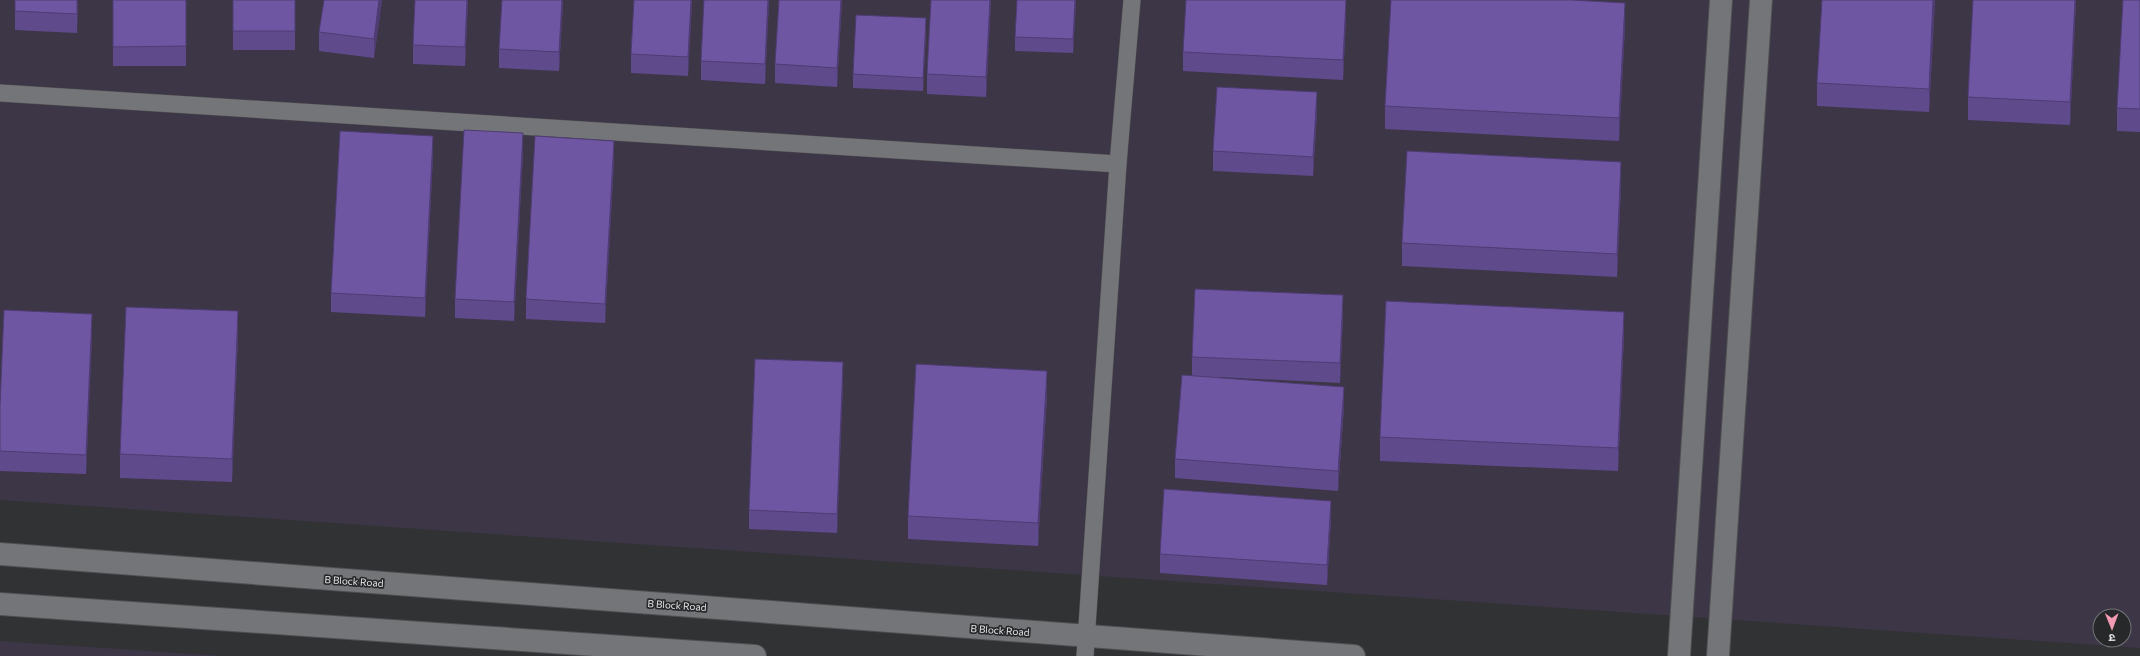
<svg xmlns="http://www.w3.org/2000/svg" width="2140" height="656" font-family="Commissioner,'Noto Sans Devanagari',sans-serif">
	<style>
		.industrial { fill: #3d3647; fill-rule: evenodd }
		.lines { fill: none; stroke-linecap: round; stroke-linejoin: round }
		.service-casing { stroke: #4e4f51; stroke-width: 18 }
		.tertiary-casing { stroke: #4e4f51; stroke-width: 24 }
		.service { stroke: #747578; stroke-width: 17 }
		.tertiary { stroke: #747578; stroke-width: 22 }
		.wall { fill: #5f4a8c }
		.shaded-wall { fill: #4e3c72 }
		.building { fill: #6f56a3; stroke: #4e3c72 }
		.labels { text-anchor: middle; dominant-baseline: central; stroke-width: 3.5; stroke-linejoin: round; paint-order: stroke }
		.street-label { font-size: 10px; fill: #e6e6e8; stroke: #27282a }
	</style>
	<rect width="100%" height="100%" fill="#313234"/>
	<g class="industrial">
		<path d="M0 0H2140V648L0 500ZM2100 616H2124V640H2100Z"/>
		<polygon points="0,641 224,656 0,656"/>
	</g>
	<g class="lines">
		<defs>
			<g id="service">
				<polyline points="0,93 1118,164"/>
				<polyline points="1085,656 1118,164 1132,0"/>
			</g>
			<g id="tertiary">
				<polyline points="0,554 1354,656"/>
				<polyline points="0,604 755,656"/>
				<polyline points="1679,656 1721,0"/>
				<polyline points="1718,656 1761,0"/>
			</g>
		</defs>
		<use href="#service" class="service-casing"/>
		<use href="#tertiary" class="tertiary-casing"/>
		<use href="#service" class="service"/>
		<use href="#tertiary" class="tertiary"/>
	</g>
	<g class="wall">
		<polygon points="78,0 77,33 15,30 15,11"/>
		<rect x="113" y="0" width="73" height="66"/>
		<rect x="233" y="0" width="62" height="50"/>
		<polygon points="382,0 374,58 319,51 319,32"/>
		<polygon points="415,0 468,0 465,66 413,64 413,45"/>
		<polygon points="563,0 559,71 499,68 499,49"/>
		<polygon points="634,0 692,0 688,76 631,73 631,54"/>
		<polygon points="704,0 769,0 765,84 701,80 701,61"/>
		<polygon points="779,0 842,0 837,87 775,83 775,64"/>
		<polygon points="991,0 986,97 927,94 927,74"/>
		<polygon points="1076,0 1073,53 1015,51 1015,37"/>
		<polygon points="1935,0 1929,112 1817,106 1817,83"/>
		<polygon points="1973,0 2076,0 2070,125 1968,120 1968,97"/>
		<polygon points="2140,0 2140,132 2117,131 2117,108"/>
		<polygon points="1346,16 1343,80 1183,71 1183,52"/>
		<polygon points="1625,26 1619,141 1385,129 1385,106"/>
		<polygon points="926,32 923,91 853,88 853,74"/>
		<polygon points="1317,112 1313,176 1213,171 1213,151"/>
		<polygon points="523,152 514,321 455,318 455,299"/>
		<polygon points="433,155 425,317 331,312 331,293"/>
		<polygon points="614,160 605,323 526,319 526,299"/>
		<polygon points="1621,185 1617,277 1402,266 1402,243"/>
		<polygon points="1343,315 1340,383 1218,377 1344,406 1338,491 1175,478 1175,459 1192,375 1192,357"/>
		<polygon points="92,334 86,474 0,471 0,405"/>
		<polygon points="238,334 232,482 120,478 120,454"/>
		<polygon points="1624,335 1618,471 1380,461 1380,437"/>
		<polygon points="843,382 837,533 749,529 749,510"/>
		<polygon points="1047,394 1038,546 908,539 908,516"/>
		<polygon points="1331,520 1327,585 1160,573 1160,554"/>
	</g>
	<g class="shaded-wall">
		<polygon points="77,0 78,0 77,33"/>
		<polygon points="379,0 382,0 374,58 374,39"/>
		<polygon points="467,0 468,0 465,66 465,47"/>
		<polygon points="562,0 563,0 559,71 559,52"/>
		<polygon points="691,0 692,0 688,76 688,57"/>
		<polygon points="768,0 769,0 765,84 765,64"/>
		<polygon points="841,0 842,0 837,87 837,68"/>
		<polygon points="990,0 991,0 986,97 986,77"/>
		<polygon points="1075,0 1076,1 1073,53 1073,39"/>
		<polygon points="1346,0 1346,16 1343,80 1343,60"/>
		<polygon points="1933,0 1935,0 1929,112 1929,89"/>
		<polygon points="2075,0 2076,0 2070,125 2070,102"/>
		<polygon points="1625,3 1625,26 1619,141 1619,118"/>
		<polygon points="926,18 926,32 923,91 923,78"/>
		<polygon points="1317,92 1317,112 1313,176 1313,157"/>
		<polygon points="523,133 523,152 514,321 514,302"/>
		<polygon points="433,136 433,155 425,317 425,298"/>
		<polygon points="614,141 614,160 605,323 605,304"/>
		<polygon points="1621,162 1621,185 1617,277 1617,254"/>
		<polygon points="1343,295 1343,315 1340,383 1340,363"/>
		<polygon points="238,311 238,334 232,482 232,459"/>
		<polygon points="1624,312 1624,335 1618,471 1618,448"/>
		<polygon points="92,314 92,334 86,474 86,455"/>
		<polygon points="843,362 843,382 837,533 837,514"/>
		<polygon points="1047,371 1047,394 1038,546 1038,523"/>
		<polygon points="1344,387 1344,406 1338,491 1338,471"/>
		<polygon points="1331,501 1331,520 1327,585 1327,565"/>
	</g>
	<g class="building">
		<polygon points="15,0 77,0 77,14 15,11"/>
		<polygon points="113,0 186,0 186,46 113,47"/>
		<rect x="233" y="0" width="62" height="31"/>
		<polygon points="324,0 379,0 374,39 319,32"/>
		<polygon points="415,0 467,0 465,47 413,45"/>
		<polygon points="502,0 562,0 559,52 499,49"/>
		<polygon points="634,0 691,0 688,57 631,54"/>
		<polygon points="704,0 768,0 765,64 701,61"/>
		<polygon points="779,0 841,0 837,68 775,64"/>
		<polygon points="931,0 990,0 986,77 927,74"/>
		<polygon points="1017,0 1075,0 1073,39 1015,37"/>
		<polygon points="1186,0 1346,0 1343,60 1183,52"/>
		<polygon points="1391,0 1572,0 1625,3 1619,118 1385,106"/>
		<polygon points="1822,0 1933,0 1929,89 1817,83"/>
		<polygon points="1973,0 2075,0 2070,102 1968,97"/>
		<polygon points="2123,0 2140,0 2140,109 2117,108"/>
		<polygon points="856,15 926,18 923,78 853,74"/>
		<polygon points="1217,87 1317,92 1313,157 1213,151"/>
		<polygon points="464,130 523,133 514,302 455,299"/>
		<polygon points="340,131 433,136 425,298 331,293"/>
		<polygon points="535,136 614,141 605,304 526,299"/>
		<polygon points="1407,151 1621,162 1617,254 1402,243"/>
		<polygon points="1195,289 1343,295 1340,363 1192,357"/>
		<polygon points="1386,301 1624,312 1618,448 1380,437"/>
		<polygon points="126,307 238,311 232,459 120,454"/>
		<polygon points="4,310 92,314 86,455 0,451 0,405"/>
		<polygon points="755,359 843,362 837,514 749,510"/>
		<polygon points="916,364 1047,371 1038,523 908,516"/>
		<polygon points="1182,375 1344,387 1338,471 1175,459"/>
		<polygon points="1164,489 1331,501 1327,565 1160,554"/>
	</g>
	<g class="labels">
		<g class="street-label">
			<text transform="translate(354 581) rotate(4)">B Block Road</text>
			<text transform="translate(677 605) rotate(4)">B Block Road</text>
			<text transform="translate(1000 630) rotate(4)">B Block Road</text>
		</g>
	</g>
	<g transform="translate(2112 628) rotate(179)"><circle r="19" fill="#27282a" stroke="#737476"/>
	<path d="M0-3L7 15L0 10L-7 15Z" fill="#f19ab2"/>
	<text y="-6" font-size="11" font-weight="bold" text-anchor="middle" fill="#e6e6e8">उ</text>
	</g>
</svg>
